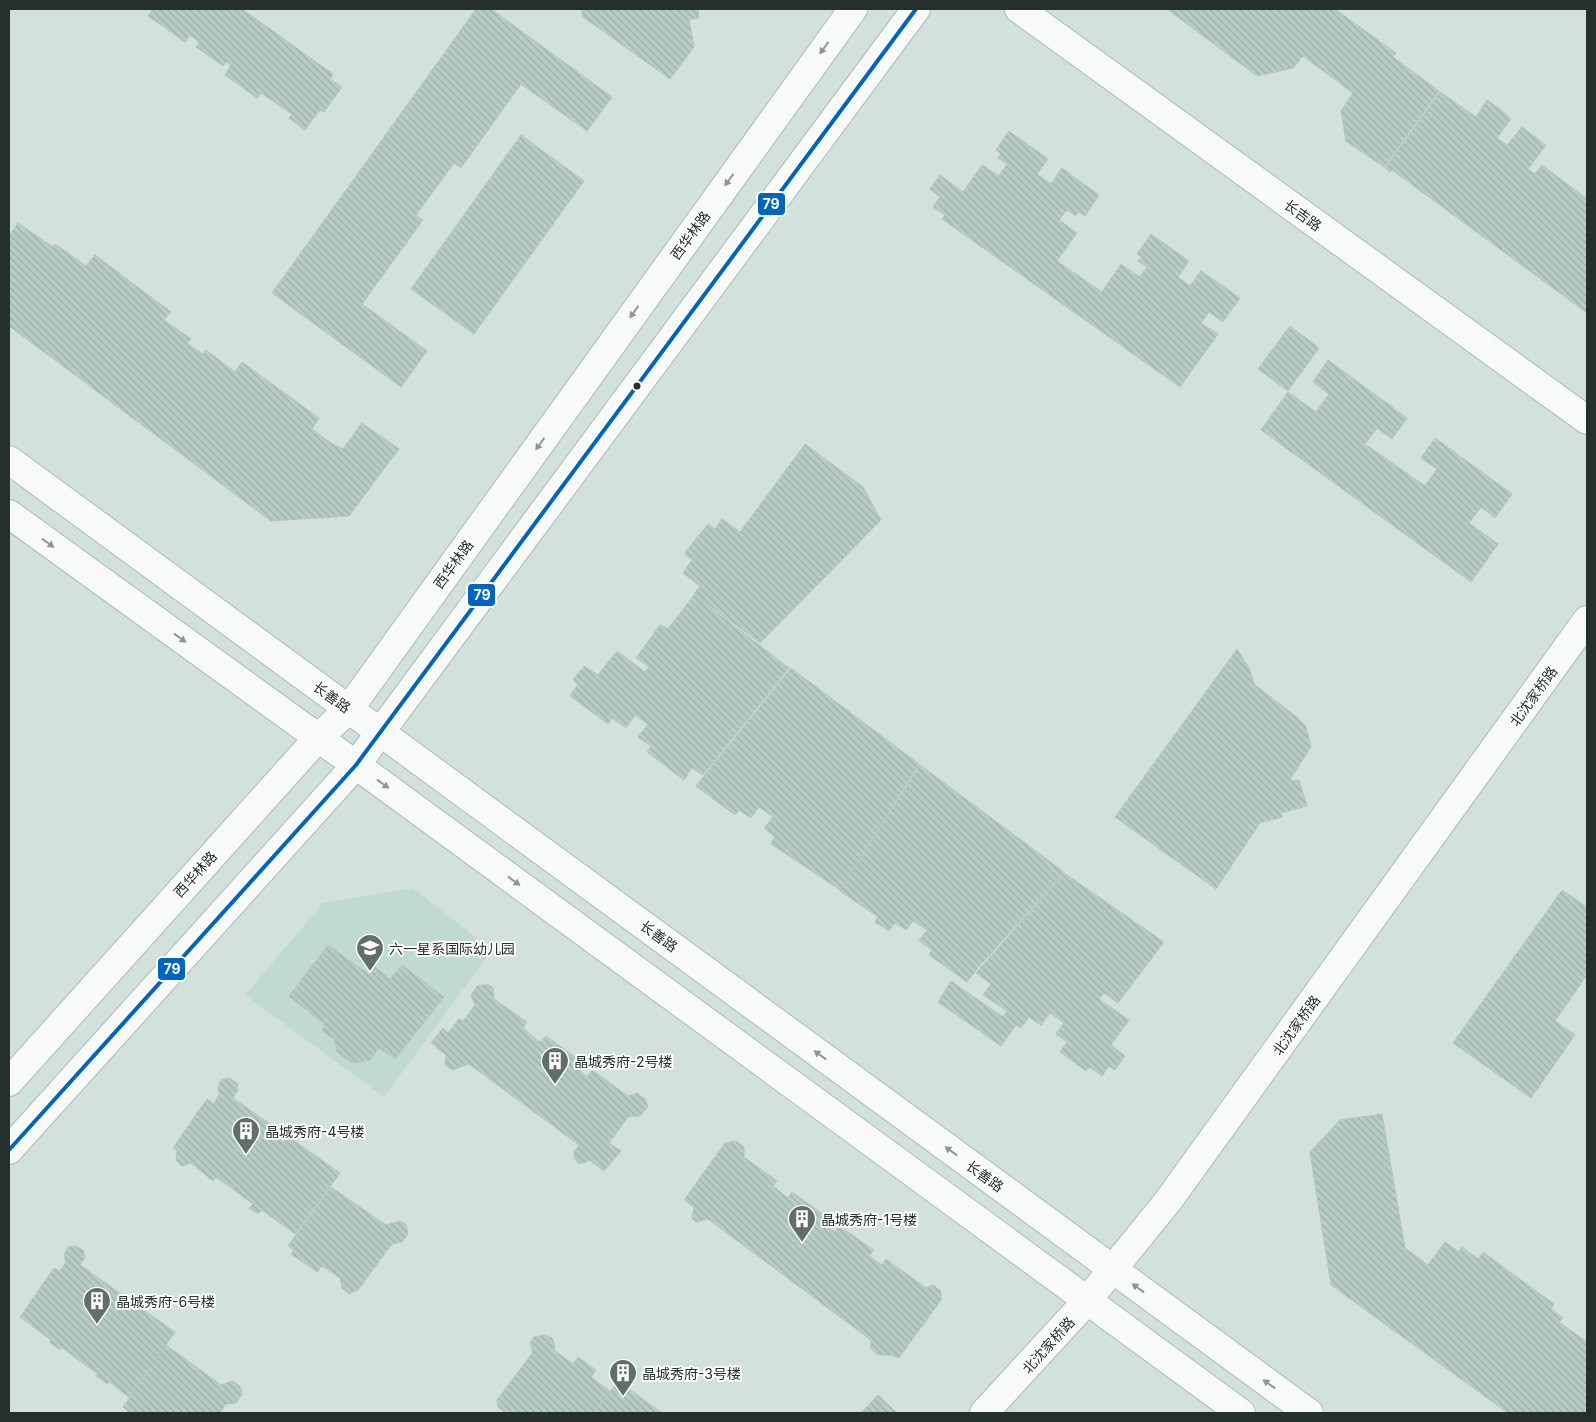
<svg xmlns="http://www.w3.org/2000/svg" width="1596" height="1422" font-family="Inter,'Noto Sans SC',sans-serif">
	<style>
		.built { fill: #c0dad1 }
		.building { fill: url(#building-back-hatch); stroke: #b8c4c0 }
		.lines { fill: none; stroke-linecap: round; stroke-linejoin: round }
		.minor-casing { stroke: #aebab7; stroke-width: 30 }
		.minor { stroke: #f8fafa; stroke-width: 28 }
		.bus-1-casing { stroke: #fff; stroke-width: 8 }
		.bus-1 { stroke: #0065bd; stroke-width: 4 }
		.oneway { fill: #8e9593 }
		.bus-dot { fill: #25302c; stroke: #fff; stroke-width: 2 }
		.labels { text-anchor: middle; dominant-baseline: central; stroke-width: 4; stroke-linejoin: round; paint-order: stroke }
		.street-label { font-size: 14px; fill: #25302c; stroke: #fff }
		.poi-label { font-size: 14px; fill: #25302c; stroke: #fff; text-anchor: start }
		.line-badge { stroke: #fff; stroke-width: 2 }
		.badge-label { font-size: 14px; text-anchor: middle; font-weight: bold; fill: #fff }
	</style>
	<defs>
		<pattern id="building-back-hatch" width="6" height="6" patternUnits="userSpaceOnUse" patternTransform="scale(1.25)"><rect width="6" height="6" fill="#b6ccc5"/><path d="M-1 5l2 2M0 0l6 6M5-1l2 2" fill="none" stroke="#9cb0a9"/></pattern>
	</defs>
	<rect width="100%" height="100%" fill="#d2e1dc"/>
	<polygon class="built" points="413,888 492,950 384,1097 245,995 323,903"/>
	<g class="building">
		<polygon points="153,9 242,9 333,74 330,79 342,87 324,112 320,110 305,130 289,118 292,114 261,93 257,98 225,75 231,65 226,62 223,66 196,47 199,42 190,35 185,42 148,16"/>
		<polygon points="476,9 491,9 612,97 587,131 521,84 461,168 454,163 416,215 423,220 362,304 427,351 401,387 272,293"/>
		<polygon points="581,9 698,9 699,18 689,20 694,47 670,79 583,17"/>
		<polygon points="1167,9 1335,9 1396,53 1393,57 1439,91 1384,167 1346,141 1341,111 1353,93 1303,56 1293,68 1257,76"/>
		<polygon points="1440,92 1476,117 1487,100 1500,109 1511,119 1497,138 1507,145 1522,127 1546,145 1528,169 1535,174 1542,165 1587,199 1587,313 1392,170 1390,172 1385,168"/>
		<polygon points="1009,131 1048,159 1037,174 1051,184 1062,168 1099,195 1085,216 1079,212 1075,216 1067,210 1059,220 1077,233 1057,261 1102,292 1121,264 1140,277 1147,267 1138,261 1142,257 1137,254 1151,234 1189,261 1178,277 1190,286 1201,271 1240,298 1223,322 1209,312 1201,323 1218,334 1180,387 942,219 945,215 933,207 940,197 930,189 940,175 963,192 982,165 999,176 1007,164 998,158 1001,154 996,150"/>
		<polygon points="521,135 584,181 474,334 411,289"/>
		<polygon points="18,223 53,247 55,244 86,266 95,255 171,312 164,320 191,339 187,343 203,354 206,350 235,372 242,362 319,418 312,429 331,443 343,449 362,423 399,449 349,516 271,521 9,326 9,236"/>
		<polygon points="1290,326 1319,348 1288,391 1258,369"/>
		<polygon points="1328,360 1407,418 1392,439 1377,428 1365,444 1425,486 1437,469 1421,458 1435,438 1512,494 1495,518 1481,507 1469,523 1498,544 1471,582 1261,430 1288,392 1316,412 1329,394 1313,382"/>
		<polygon points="805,444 863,487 881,520 760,643 694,594 700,586 683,573 692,560 684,554 708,524 715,529 722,519 740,532"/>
		<polygon points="694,595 789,668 703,775 692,768 684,780 647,752 651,746 638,737 648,724 635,715 626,728 612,718 608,724 570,696 578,684 573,680 584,666 598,675 617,651 645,672 649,667 636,658 660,625 668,629"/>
		<polygon points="1237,649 1249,668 1255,685 1298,718 1306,727 1311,747 1291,778 1291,781 1299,780 1307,806 1281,813 1282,817 1260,823 1216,889 1115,817"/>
		<polygon points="791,668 919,764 840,890 771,844 775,837 764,828 773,817 759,807 751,818 739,810 735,815 696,786"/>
		<polygon points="920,765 1064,872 976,970 967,982 929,955 932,950 919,941 927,930 913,921 906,930 895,923 889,931 875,922 878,917 840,891"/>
		<polygon points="1064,873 1164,942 1118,1003 1104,993 1099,999 1129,1020 1111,1045 1125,1056 1115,1070 1109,1066 1102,1076 1091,1068 1088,1068 1086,1071 1060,1052 1067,1042 1056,1034 1064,1023 1050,1013 1041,1025 1029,1017 1021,1028 1016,1025 1001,1046 938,1002 951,981 1003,1017 1007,1011 983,995 991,984 976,973"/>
		<polygon points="1562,890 1587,907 1587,975 1555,1021 1575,1035 1531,1098 1453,1043"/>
		<polygon points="328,945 370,975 375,967 390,979 402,965 444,997 395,1059 379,1048 370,1060 352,1063 337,1052 335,1040 322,1030 325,1025 289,996"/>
		<polygon points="488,984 493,988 494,999 527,1022 523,1028 538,1041 541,1042 546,1036 578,1059 574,1065 587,1077 592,1070 628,1096 637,1093 645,1099 648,1106 640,1116 628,1117 609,1143 621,1151 604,1171 589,1160 587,1162 579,1164 574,1158 574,1152 579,1145 469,1064 452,1070 445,1065 446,1055 431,1043 443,1028 448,1033 459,1019 463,1021 475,1005 471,995 477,986"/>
		<polygon points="229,1078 237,1083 238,1090 233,1098 340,1173 295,1234 262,1210 258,1214 249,1208 253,1204 216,1177 213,1181 191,1163 182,1166 176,1160 177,1151 173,1148 207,1099 214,1104 219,1094 218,1087 221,1080"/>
		<polygon points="1382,1114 1405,1248 1428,1265 1445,1242 1459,1252 1462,1247 1478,1259 1483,1252 1554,1304 1551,1309 1563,1318 1559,1322 1587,1342 1587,1413 1508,1413 1331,1285 1310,1152 1340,1120"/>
		<polygon points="736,1141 744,1147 744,1157 777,1181 773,1186 788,1198 792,1192 828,1218 824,1224 835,1232 839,1226 874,1250 869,1256 882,1265 886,1259 926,1288 933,1285 941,1291 941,1300 899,1358 891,1355 878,1355 871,1349 871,1340 708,1219 696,1222 692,1218 694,1207 684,1200 725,1143"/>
		<polygon points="331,1187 386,1225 400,1221 406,1224 408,1234 402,1242 392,1244 358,1290 349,1294 342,1288 340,1278 322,1266 317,1272 291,1254 294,1250 288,1246"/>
		<polygon points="75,1246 83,1250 85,1257 80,1265 175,1332 129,1397 109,1382 107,1384 96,1376 98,1374 62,1348 60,1350 49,1342 51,1340 20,1317 54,1268 60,1271 66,1262 64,1254 68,1247"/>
		<polygon points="544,1335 552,1338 555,1345 554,1350 573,1364 578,1357 596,1370 591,1377 610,1391 593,1413 517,1413 514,1411 506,1413 498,1407 497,1400 533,1352 530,1343 534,1337"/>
		<polygon points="166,1345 221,1385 233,1381 240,1386 242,1394 236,1403 226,1404 220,1413 126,1413 128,1411 123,1407"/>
		<polygon points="618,1381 662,1413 594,1413"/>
		<polygon points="878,1395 897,1413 861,1413"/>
	</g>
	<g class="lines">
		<defs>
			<g id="minor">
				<polyline points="1019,9 1587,420"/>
				<polyline points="9,460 1309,1413"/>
				<polyline points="9,514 356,765 1241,1413"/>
				<polyline points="9,1082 318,738 349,709 853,9"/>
				<polyline points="9,1150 356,765 916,9"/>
				<polyline points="984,1413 1086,1302 1168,1201 1587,620"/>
			</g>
		</defs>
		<use href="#minor" class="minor-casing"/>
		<use href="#minor" class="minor"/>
		<defs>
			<polyline id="bus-1" points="9,1150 356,765 916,9"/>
		</defs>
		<use href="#bus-1" class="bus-1-casing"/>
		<use href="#bus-1" class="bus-1"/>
	</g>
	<defs><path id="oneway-solid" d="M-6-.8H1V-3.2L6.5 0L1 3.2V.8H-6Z" transform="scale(1.25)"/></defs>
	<g class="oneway">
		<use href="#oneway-solid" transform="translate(824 48) rotate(126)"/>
		<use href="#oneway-solid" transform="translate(729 180) rotate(126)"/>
		<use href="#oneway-solid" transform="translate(634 312) rotate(126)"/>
		<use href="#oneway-solid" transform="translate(540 444) rotate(126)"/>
		<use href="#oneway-solid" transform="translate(48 543) rotate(36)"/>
		<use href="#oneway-solid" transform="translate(180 638) rotate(36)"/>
		<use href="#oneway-solid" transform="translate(383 784) rotate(36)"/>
		<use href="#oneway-solid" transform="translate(514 881) rotate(36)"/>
		<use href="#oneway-solid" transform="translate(820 1055) rotate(-144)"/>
		<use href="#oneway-solid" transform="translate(951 1151) rotate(-144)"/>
		<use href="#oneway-solid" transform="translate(1138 1288) rotate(-144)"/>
		<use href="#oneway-solid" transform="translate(1269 1384) rotate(-144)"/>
	</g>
	<defs>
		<symbol id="school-pin" viewBox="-11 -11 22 30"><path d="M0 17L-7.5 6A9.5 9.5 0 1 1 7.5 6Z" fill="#626e6a" stroke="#fff"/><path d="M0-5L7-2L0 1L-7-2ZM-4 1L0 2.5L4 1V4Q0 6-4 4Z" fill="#fff"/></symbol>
		<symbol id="building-pin" viewBox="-11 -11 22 30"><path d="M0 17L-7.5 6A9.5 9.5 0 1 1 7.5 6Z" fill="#626e6a" stroke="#fff"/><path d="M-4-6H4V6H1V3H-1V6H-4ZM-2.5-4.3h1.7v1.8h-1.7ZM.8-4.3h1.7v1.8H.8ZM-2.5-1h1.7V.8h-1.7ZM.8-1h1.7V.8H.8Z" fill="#fff"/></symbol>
	</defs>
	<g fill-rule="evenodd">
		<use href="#school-pin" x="354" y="932" width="32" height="43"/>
		<use href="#building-pin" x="539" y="1045" width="32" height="43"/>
		<use href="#building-pin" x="230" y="1115" width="32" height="43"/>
		<use href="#building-pin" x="786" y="1203" width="32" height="43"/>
		<use href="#building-pin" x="81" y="1285" width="32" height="43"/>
		<use href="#building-pin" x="607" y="1357" width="32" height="43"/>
	</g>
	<circle class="bus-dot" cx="637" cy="386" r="4.5"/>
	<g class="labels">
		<g class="street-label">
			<text transform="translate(1303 215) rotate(36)">长吉路</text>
			<text transform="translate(690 235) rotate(-54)">西华林路</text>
			<text transform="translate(453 564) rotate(-54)">西华林路</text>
			<text transform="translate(1533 696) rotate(-54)">北沈家桥路</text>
			<text transform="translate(332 697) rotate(36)">长善路</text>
			<text transform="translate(195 874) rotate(-48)">西华林路</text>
			<text transform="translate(659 936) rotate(36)">长善路</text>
			<text transform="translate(1296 1025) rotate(-54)">北沈家桥路</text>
			<text transform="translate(985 1176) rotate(36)">长善路</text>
			<text transform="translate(1048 1345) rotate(-48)">北沈家桥路</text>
		</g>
		<g class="poi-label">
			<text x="389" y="948">六一星系国际幼儿园</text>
			<text x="574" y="1061">晶城秀府-2号楼</text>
			<text x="265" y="1131">晶城秀府-4号楼</text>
			<text x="821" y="1219">晶城秀府-1号楼</text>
			<text x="116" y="1301">晶城秀府-6号楼</text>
			<text x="642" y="1373">晶城秀府-3号楼</text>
		</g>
	</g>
	<g class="line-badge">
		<rect x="757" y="192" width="29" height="24" rx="5" fill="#0065bd"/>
		<rect x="467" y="583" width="29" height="24" rx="5" fill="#0065bd"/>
		<rect x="157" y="957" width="29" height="24" rx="5" fill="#0065bd"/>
	</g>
	<g class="badge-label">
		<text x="771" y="209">79</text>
		<text x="482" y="600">79</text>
		<text x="172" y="974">79</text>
	</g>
	<rect width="1596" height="1422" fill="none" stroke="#25302c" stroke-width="20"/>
</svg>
